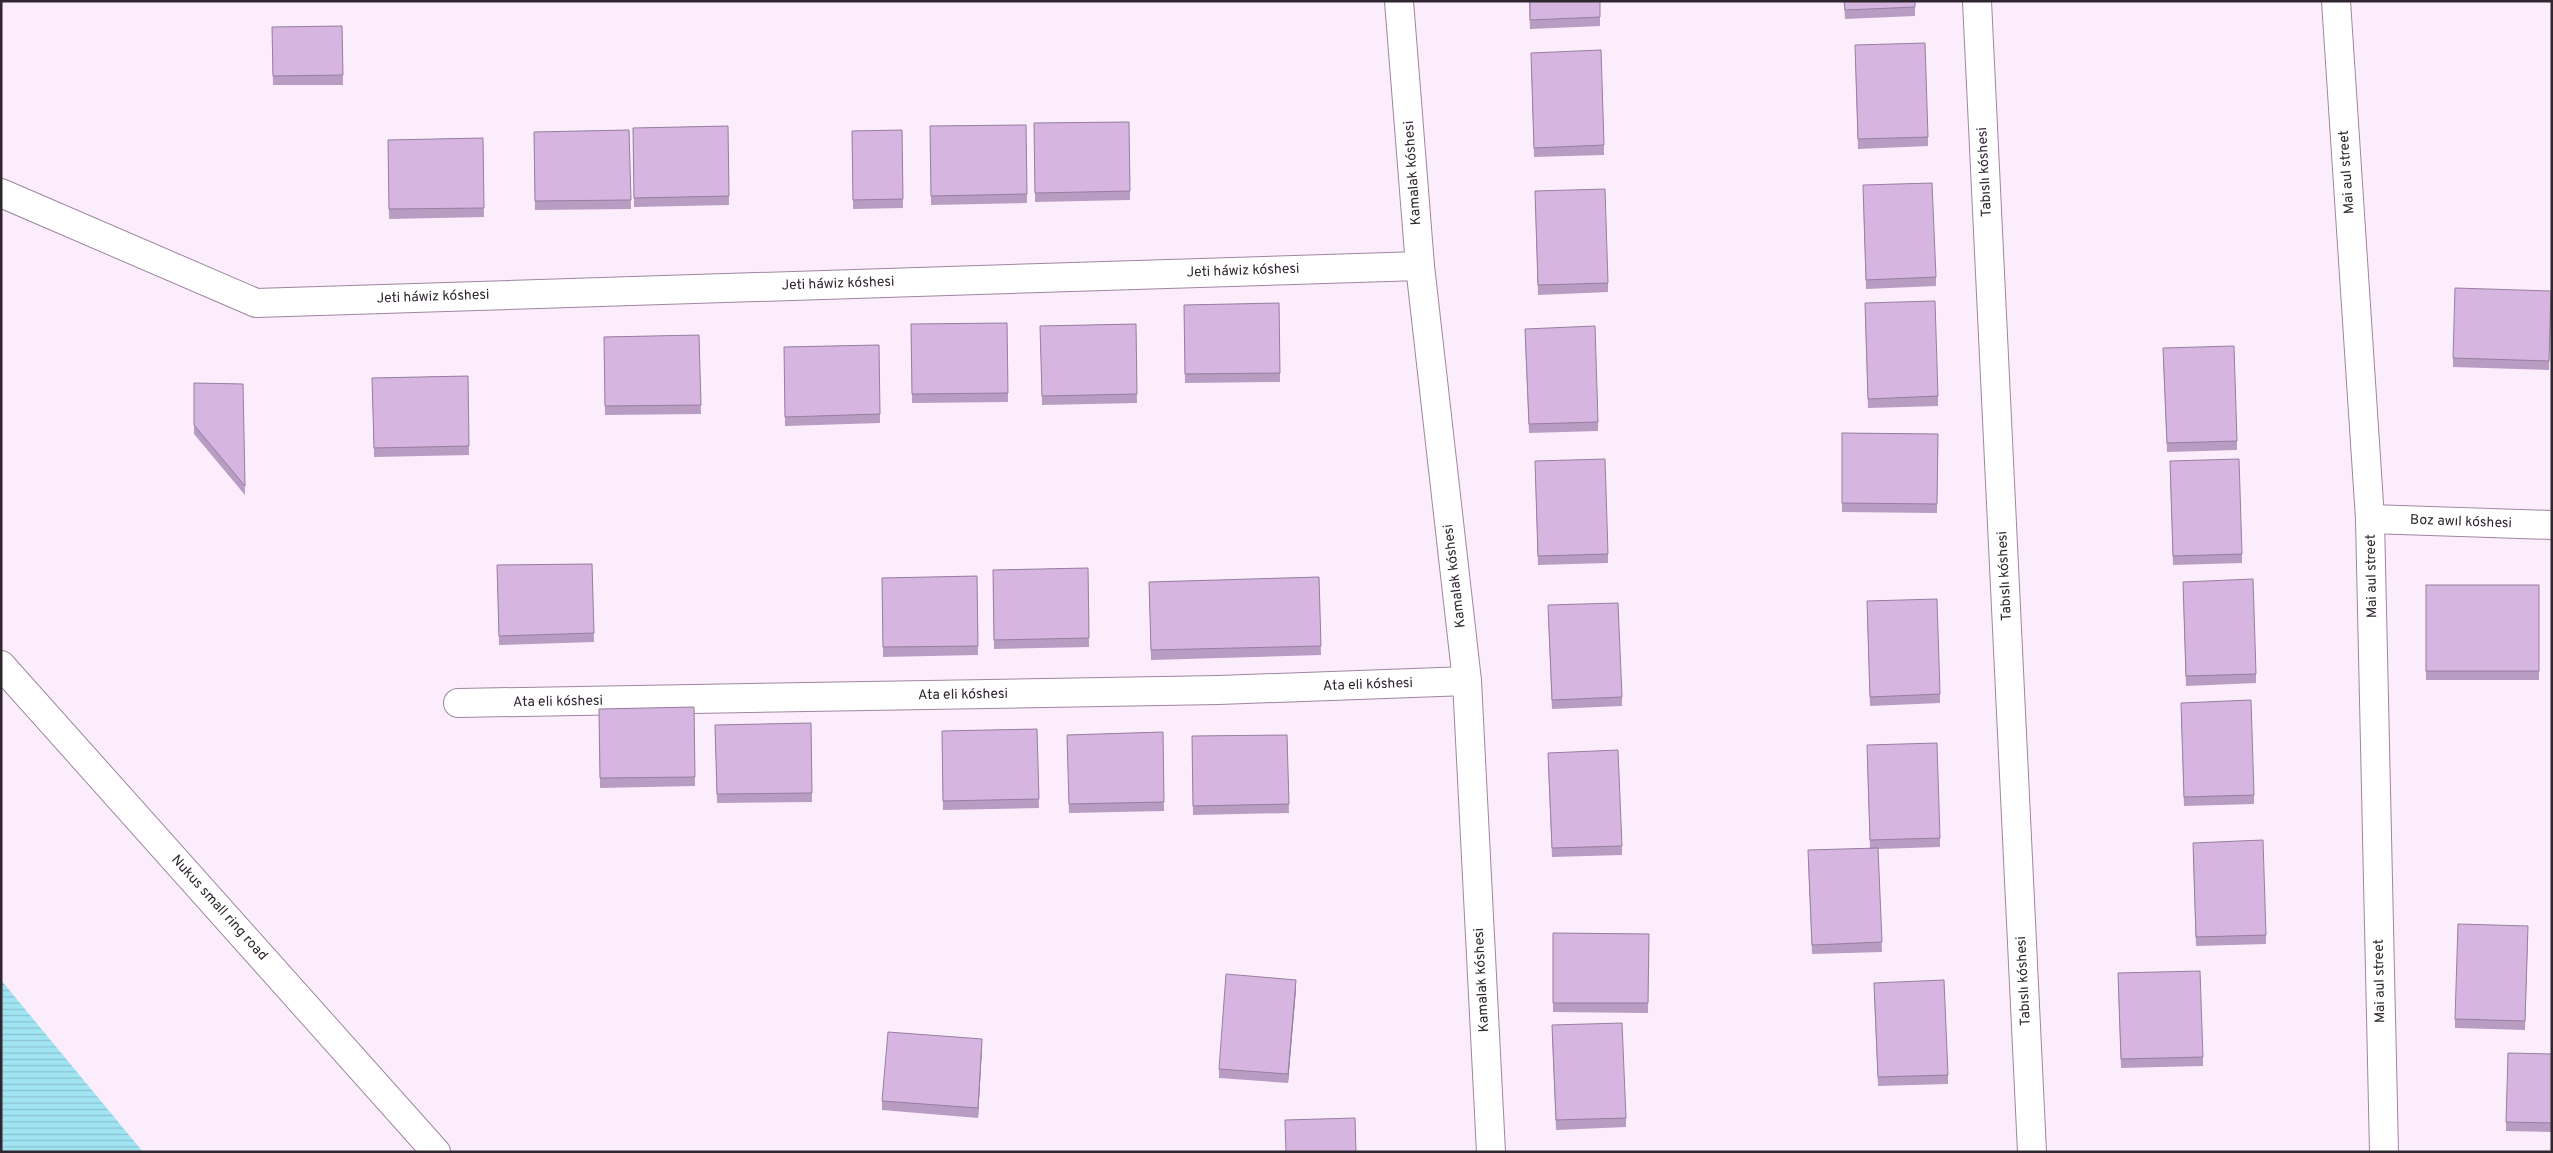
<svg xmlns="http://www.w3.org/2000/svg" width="2553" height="1153" font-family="Overpass,sans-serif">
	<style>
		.water { fill: url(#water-rules) }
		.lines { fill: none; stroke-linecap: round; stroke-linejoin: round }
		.minor-casing { stroke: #9e869f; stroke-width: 30 }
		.secondary-casing { stroke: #9e869f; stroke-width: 30 }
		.minor { stroke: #fff; stroke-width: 28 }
		.secondary { stroke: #fff; stroke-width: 28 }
		.wall { fill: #b89cc2 }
		.shaded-wall { fill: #967f9e }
		.building { fill: #d6b5e1; stroke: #967f9e }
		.labels { text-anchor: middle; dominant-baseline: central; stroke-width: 4; stroke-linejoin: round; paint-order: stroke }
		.street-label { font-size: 14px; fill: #2f2630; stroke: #fff }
	</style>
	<defs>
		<pattern id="water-rules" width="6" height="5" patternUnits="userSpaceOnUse" patternTransform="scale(1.25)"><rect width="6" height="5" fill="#a1e4f2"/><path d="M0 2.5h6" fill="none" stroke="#8bc3d0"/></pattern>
	</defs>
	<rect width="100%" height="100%" fill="#fcedfd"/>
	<polygon class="water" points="1,980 143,1152 1,1152"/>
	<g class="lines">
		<defs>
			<g id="minor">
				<polyline points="1399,1 1420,266 1467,681 1491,1152"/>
				<polyline points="1977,1 2032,1152"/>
				<polyline points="2336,1 2370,519 2384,1152"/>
				<polyline points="1,193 256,303 1420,266"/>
				<polyline points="2370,519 2552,525"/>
				<polyline points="458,703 1219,690 1467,681"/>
			</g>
			<polyline id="secondary" points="1,665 436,1152"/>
		</defs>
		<use href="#minor" class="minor-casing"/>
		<use href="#secondary" class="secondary-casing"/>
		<use href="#minor" class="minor"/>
		<use href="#secondary" class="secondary"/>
	</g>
	<g class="wall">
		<polygon points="1529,1 1600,1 1600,26 1530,29"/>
		<polygon points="1844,1 1915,1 1915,16 1845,19"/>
		<polygon points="342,26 343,85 273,85 272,27"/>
		<polygon points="1855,54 1928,137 1928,146 1858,149"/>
		<polygon points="1531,62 1604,145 1604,155 1534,157"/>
		<polygon points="1129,122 1130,200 1035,202 1034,123"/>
		<polygon points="1026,125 1027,203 931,205 930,126"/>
		<polygon points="728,126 729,205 634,207 633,128"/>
		<polygon points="629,130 631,209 535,210 534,132"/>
		<polygon points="902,130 903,208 853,209 852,131"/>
		<polygon points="483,138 484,217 389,219 388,140"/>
		<polygon points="1863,194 1936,277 1936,286 1866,289"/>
		<polygon points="1535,200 1608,283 1608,292 1538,295"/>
		<polygon points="2551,291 2549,370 2453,367 2453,358"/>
		<polygon points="1279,303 1280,382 1185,383 1184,305"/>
		<polygon points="1865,312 1938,396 1938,406 1868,408"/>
		<polygon points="1007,323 1008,402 912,403 911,324"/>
		<polygon points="1136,324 1137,403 1042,405 1040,326"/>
		<polygon points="699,335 701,414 605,415 604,337"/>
		<polygon points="1525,338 1598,422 1598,431 1529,433"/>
		<polygon points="879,345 880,423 785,426 784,347"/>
		<polygon points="2163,357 2237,441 2237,450 2167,452"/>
		<polygon points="468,376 469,455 374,457 372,378"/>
		<polygon points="194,383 243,384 245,495 194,434"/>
		<polygon points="1842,433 1938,434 1937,513 1842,512"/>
		<polygon points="1535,470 1608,554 1608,563 1538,565"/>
		<polygon points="2170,470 2242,554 2242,563 2173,565"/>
		<polygon points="592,564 594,642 499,645 497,565"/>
		<polygon points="1088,568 1089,647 994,649 993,570"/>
		<polygon points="977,576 978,655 883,657 882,578"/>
		<polygon points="1319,577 1321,655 1151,660 1149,582"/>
		<rect x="2426" y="585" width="113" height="95"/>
		<polygon points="2183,591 2256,674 2256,683 2186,686"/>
		<polygon points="1867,610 1940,694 1940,703 1870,706"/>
		<polygon points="1548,614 1622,697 1622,706 1552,709"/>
		<polygon points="694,707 695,786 600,788 599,709"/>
		<polygon points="2181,712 2254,795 2254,804 2184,806"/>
		<polygon points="811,723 812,802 717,803 715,725"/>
		<polygon points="1037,729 1039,808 943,810 942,731"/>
		<polygon points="1163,732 1164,811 1069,813 1067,735"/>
		<polygon points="1287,735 1289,813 1193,815 1192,736"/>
		<polygon points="1867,754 1940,838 1940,847 1878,849 1882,952 1812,954 1808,859 1870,848"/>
		<polygon points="1548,762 1622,846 1622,855 1552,857"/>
		<polygon points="2193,852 2266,935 2266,944 2196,946"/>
		<polygon points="1553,933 1649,934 1648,1013 1553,1012"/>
		<polygon points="2528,935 2525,1030 2455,1028 2455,1019"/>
		<polygon points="2118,982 2203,1057 2203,1066 2121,1068"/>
		<polygon points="1296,989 1288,1083 1219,1078 1219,1069"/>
		<polygon points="1874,992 1948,1075 1948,1084 1878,1086"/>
		<polygon points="1552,1034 1626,1118 1626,1127 1556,1130"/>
		<polygon points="982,1048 978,1118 882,1110 882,1101"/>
		<polygon points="2552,1054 2552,1132 2506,1131 2506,1122"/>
	</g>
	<g class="shaded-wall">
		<polygon points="1296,980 1296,989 1288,1083 1288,1074"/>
		<polygon points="982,1039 982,1048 978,1118 978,1108"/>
	</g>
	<g class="building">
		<polygon points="1530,1 1600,1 1600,17 1530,20"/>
		<polygon points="1844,1 1915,1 1915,7 1845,10"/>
		<polygon points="342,26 343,75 273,76 272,27"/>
		<polygon points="1925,43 1928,137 1858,139 1855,45"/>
		<polygon points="1601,50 1604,145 1534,148 1531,53"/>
		<polygon points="1129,122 1130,191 1035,193 1034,123"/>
		<polygon points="1026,125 1027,194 931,196 930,126"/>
		<polygon points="728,126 729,196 634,198 633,128"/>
		<polygon points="629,130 631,200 535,201 534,132"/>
		<polygon points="902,130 903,199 853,200 852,131"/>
		<polygon points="483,138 484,208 389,209 388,140"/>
		<polygon points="1932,183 1936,277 1866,280 1863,185"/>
		<polygon points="1605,189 1608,283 1538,285 1535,191"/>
		<polygon points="2455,288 2551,291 2549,361 2453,358"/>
		<polygon points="1935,301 1938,396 1868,399 1865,303"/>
		<polygon points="1279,303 1280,373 1185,374 1184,305"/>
		<polygon points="1007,323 1008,393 912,394 911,324"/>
		<polygon points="1136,324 1137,394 1042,396 1040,326"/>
		<polygon points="1595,326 1598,422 1529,424 1525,329"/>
		<polygon points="699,335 701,405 605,406 604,337"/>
		<polygon points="879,345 880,414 785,417 784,347"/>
		<polygon points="2234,346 2237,441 2167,443 2163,348"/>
		<polygon points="468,376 469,446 374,448 372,378"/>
		<polygon points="194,383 243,384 245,486 194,425"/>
		<polygon points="1842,433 1938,434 1937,504 1842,503"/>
		<polygon points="1605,459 1608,554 1538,556 1535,461"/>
		<polygon points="2239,459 2242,554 2173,556 2170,461"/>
		<polygon points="592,564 594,633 499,636 497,565"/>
		<polygon points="1088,568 1089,638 994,640 993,570"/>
		<polygon points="977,576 978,646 883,647 882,578"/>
		<polygon points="1319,577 1321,646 1151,650 1149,582"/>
		<polygon points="2253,579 2256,674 2186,676 2183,582"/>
		<rect x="2426" y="585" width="113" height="86"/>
		<polygon points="1937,599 1940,694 1870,697 1867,601"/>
		<polygon points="1618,603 1622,697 1552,700 1548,605"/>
		<polygon points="2251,700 2254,795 2184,797 2181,703"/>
		<polygon points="694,707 695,777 600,778 599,709"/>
		<polygon points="811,723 812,793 717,794 715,725"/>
		<polygon points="1037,729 1039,799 943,801 942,731"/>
		<polygon points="1163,732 1164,802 1069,804 1067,735"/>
		<polygon points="1287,735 1289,804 1193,806 1192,736"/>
		<polygon points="1937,743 1940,838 1870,840 1867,745"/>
		<polygon points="1618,750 1622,846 1552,848 1548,753"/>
		<polygon points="2263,840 2266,935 2196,937 2193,843"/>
		<polygon points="1878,848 1882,942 1812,945 1808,850"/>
		<polygon points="2458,924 2528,926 2525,1021 2455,1019"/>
		<polygon points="1553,933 1649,934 1648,1003 1553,1003"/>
		<polygon points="2200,971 2203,1057 2121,1059 2118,973"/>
		<polygon points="1226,974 1296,980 1288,1074 1219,1069"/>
		<polygon points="1944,980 1948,1075 1878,1077 1874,983"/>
		<polygon points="1622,1023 1626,1118 1556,1120 1552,1025"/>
		<polygon points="888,1032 982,1039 978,1108 882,1101"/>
		<polygon points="2508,1053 2552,1054 2552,1123 2506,1122"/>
		<polygon points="1355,1118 1356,1152 1286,1152 1285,1120"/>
	</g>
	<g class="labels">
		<g class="street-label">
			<text transform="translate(1985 172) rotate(-93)">Tabıslı kóshesi</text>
			<text transform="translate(2347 172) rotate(-94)">Mai aul street</text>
			<text transform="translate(1413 173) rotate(-94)">Kamalak kóshesi</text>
			<text transform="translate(1243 271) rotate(-2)">Jeti háwiz kóshesi</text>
			<text transform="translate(838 284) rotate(-2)">Jeti háwiz kóshesi</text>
			<text transform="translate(433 297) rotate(-2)">Jeti háwiz kóshesi</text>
			<text transform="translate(2461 522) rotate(2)">Boz awıl kóshesi</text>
			<text transform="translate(1455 576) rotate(-97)">Kamalak kóshesi</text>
			<text transform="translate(2005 576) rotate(-93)">Tabıslı kóshesi</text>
			<text transform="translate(2372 576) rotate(-91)">Mai aul street</text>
			<text transform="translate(1368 685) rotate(-2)">Ata eli kóshesi</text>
			<text transform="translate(963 695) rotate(-1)">Ata eli kóshesi</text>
			<text transform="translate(558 702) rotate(-1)">Ata eli kóshesi</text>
			<text transform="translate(219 908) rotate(48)">Nukus small ring road</text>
			<text transform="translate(1482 980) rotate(-93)">Kamalak kóshesi</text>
			<text transform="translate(2024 981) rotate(-93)">Tabıslı kóshesi</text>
			<text transform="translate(2380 981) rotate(-91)">Mai aul street</text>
		</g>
	</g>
	<rect width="2553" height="1153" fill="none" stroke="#2f2630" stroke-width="5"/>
</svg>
